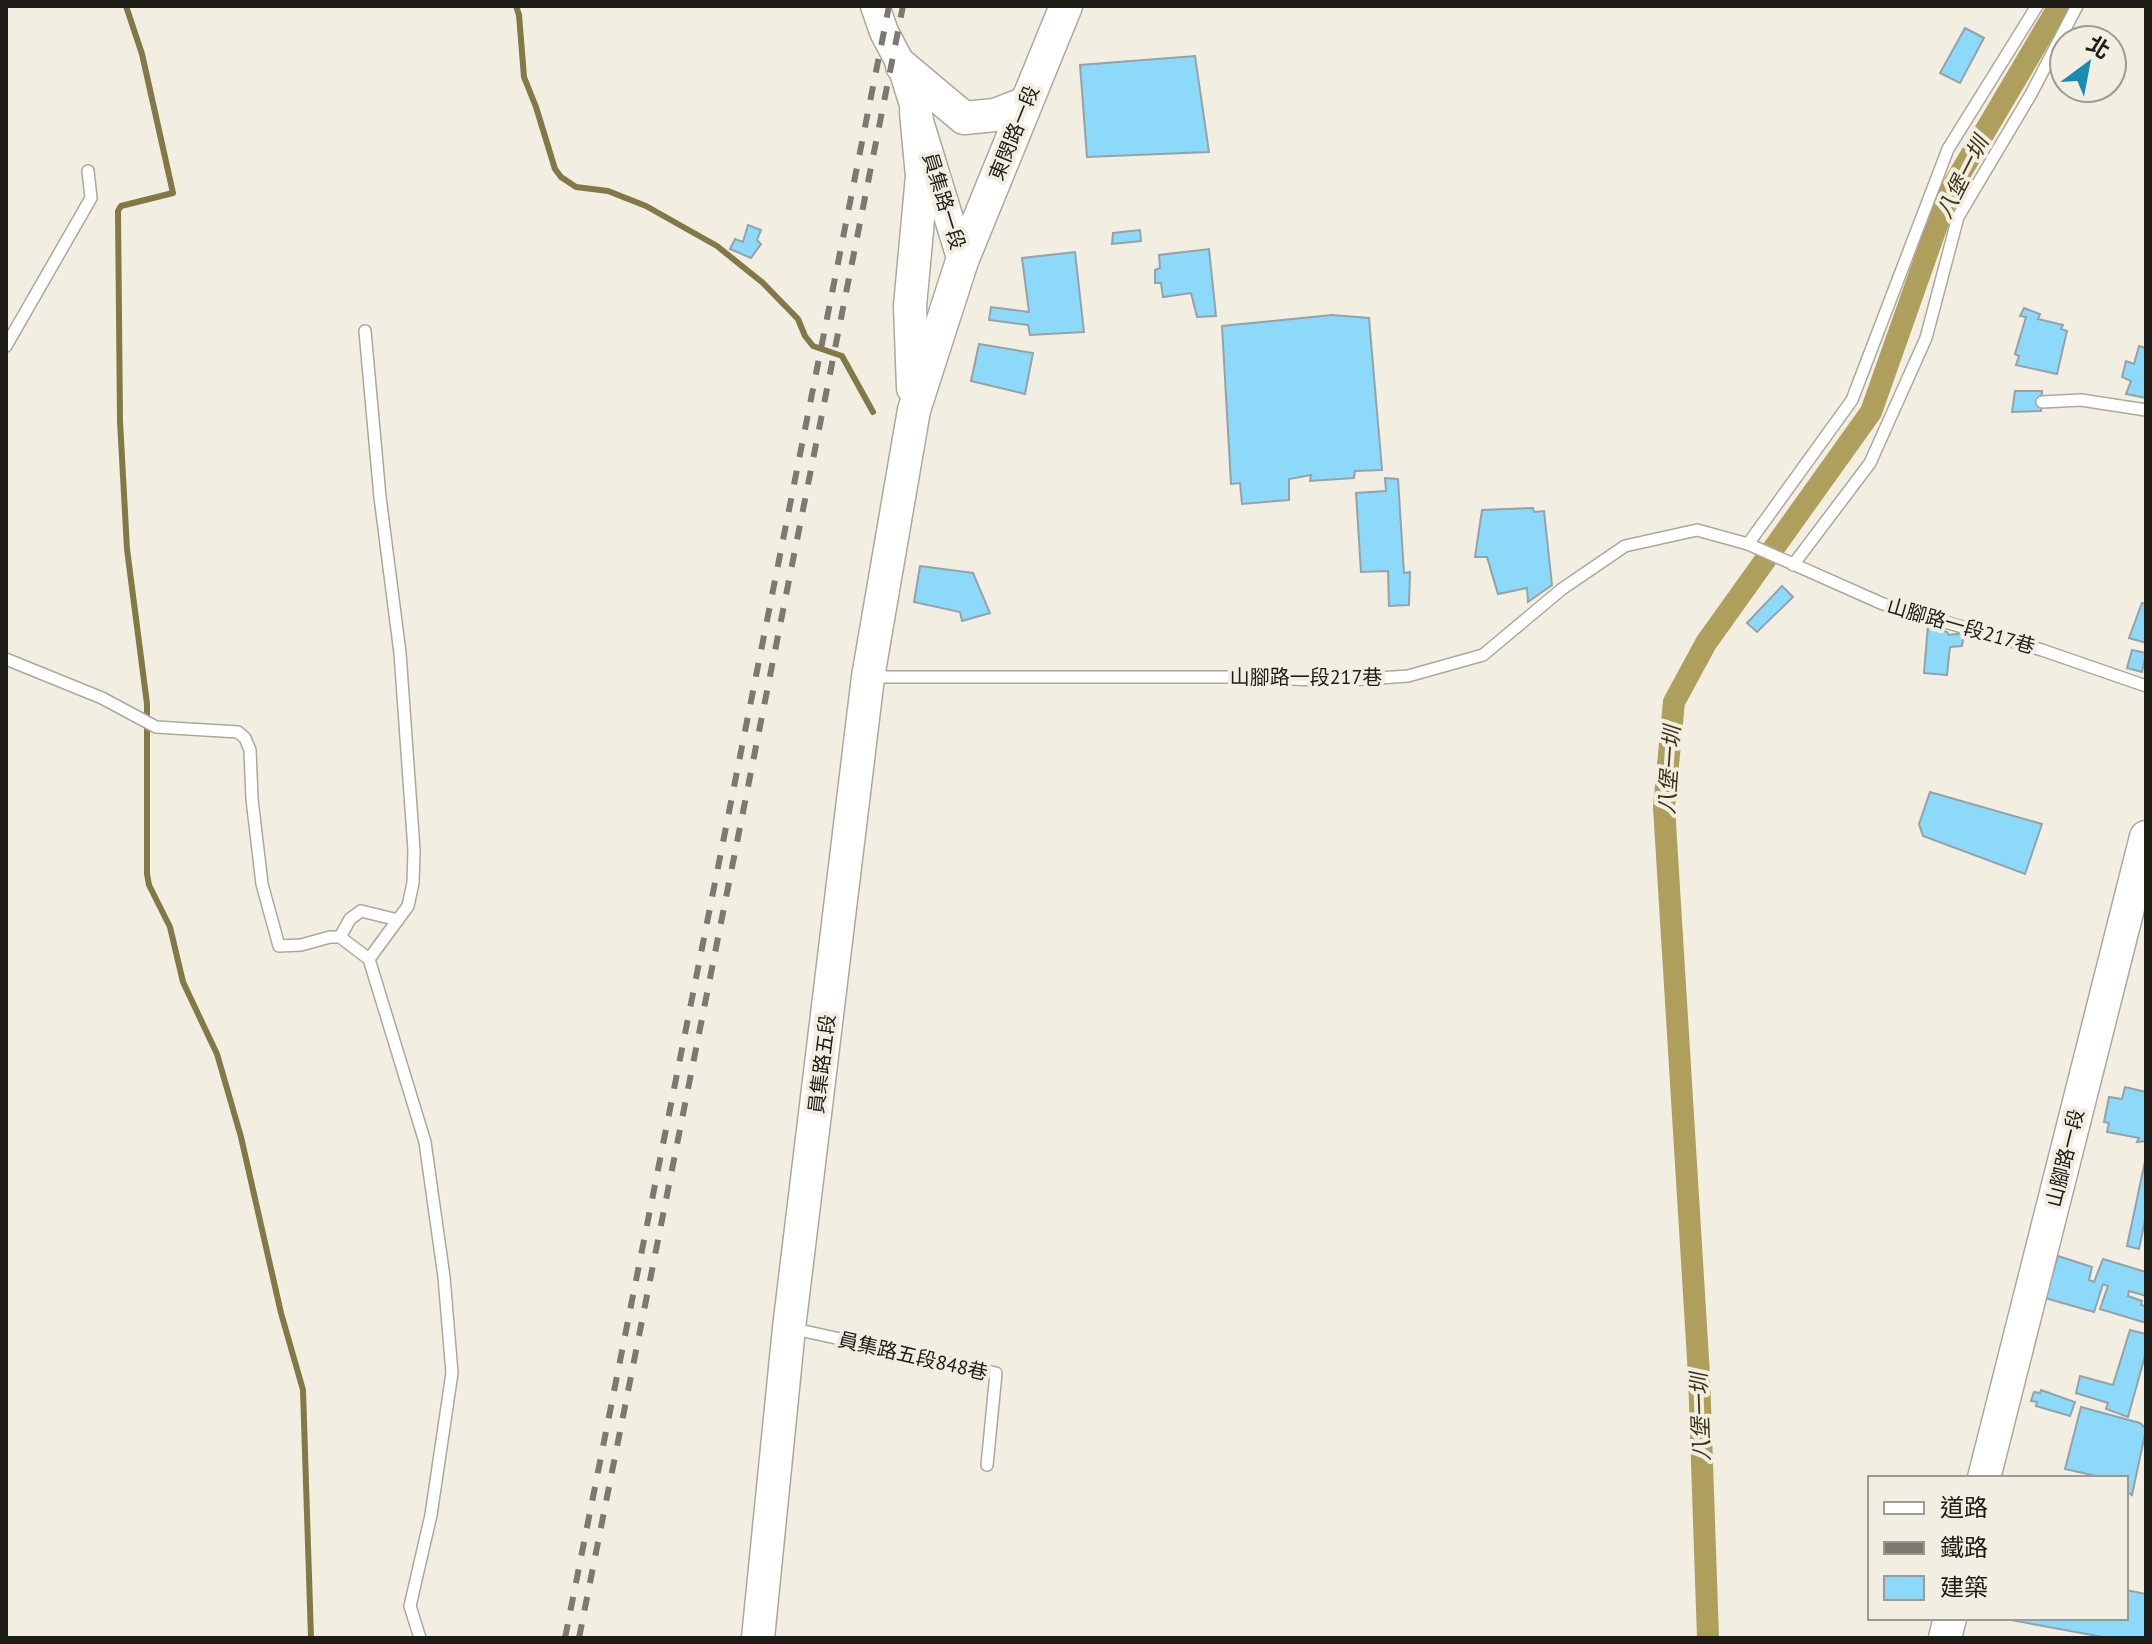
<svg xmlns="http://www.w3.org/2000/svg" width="2152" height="1644" font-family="'PT Sans','Noto Sans TC',sans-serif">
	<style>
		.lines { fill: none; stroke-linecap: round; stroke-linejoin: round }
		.stream { stroke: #837847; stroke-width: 6 }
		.canal { stroke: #af9f5c; stroke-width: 22 }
		.building { fill: #8cd9fa; stroke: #95a2a8; stroke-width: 2 }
		.service-casing { stroke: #aba99d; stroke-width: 14 }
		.tertiary-casing { stroke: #aba99d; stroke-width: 31 }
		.secondary-casing { stroke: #aba99d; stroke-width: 35 }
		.service { stroke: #fff; stroke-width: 11 }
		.tertiary { stroke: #fff; stroke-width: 28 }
		.secondary { stroke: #fff; stroke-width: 32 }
		.rail { stroke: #7b7a71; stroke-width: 6; stroke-dasharray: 14 14; stroke-linecap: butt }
		.labels { text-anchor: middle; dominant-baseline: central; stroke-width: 8; stroke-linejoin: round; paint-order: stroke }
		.street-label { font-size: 20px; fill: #1d1c17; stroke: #f2efe2 }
		.water-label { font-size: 22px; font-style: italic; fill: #3b3415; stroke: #f2efe2 }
	</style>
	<rect width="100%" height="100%" fill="#f2efe2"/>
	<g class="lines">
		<g class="stream">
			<polyline points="126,6 142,54 173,193 121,206 118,211 120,421 127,549 147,704 147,874 149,885 170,927 183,982 217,1054 241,1137 281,1313 303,1390 311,1638"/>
			<polyline points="516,6 519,15 524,77 536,107 555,169 561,177 576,187 608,191 646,206 717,246 763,283 798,319 805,336 813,346 842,356 873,412"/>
		</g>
		<polyline class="canal" points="1708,1638 1699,1375 1664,807 1674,702 1706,643 1871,412 1948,194 2059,6"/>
	</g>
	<g class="building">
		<polygon points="1965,28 1984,38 1960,83 1940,73"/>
		<polygon points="1195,56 1209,152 1087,157 1080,65"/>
		<polygon points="748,225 761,230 757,240 761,244 751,258 730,249 735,239 743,242"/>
		<polygon points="1140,230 1141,241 1112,244 1113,233"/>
		<polygon points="1209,249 1216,316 1197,317 1191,293 1163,297 1161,283 1155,283 1155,270 1160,268 1159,255"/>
		<polygon points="1075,252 1084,332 1030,335 1028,325 989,320 991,307 1029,312 1022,258"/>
		<polygon points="2024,308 2040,314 2038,319 2063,325 2061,329 2067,331 2057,374 2016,365 2019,356 2015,354 2026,317 2020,316"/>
		<polygon points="1332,315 1369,318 1382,470 1355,471 1354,478 1310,481 1311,475 1289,479 1289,500 1242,504 1240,483 1231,484 1222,326"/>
		<polygon points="979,344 1033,353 1025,394 971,381"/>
		<polygon points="2139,346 2146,348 2146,398 2126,394 2131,381 2122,377 2126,361 2134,364"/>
		<polygon points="2015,391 2042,391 2041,411 2012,412"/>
		<polygon points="1385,478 1398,479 1404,573 1410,572 1409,605 1389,606 1388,571 1361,572 1356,493 1386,491"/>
		<polygon points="1533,508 1534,512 1544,511 1552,585 1528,602 1527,588 1498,594 1487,557 1475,557 1482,510"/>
		<polygon points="920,566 973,573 990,613 962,621 960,612 914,602"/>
		<polygon points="1782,586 1793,597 1757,632 1747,623"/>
		<polygon points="2142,603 2146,604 2146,643 2129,638"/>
		<polygon points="1928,625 1947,632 1949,635 1964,633 1962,646 1950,647 1947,675 1924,673"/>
		<polygon points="2132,650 2146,653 2142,672 2127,668"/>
		<polygon points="1930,792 2042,824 2025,874 1923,836 1919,824"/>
		<polygon points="2125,1087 2146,1092 2146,1141 2137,1142 2139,1138 2107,1132 2109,1123 2104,1122 2109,1097 2122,1099"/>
		<polygon points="2145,1161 2146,1216 2139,1249 2127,1246"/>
		<polygon points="2058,1256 2092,1267 2089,1280 2094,1282 2103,1259 2146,1272 2146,1296 2129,1291 2128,1296 2142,1301 2141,1305 2146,1306 2146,1323 2100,1309 2108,1286 2103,1284 2094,1312 2045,1298"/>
		<polygon points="2130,1330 2146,1334 2146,1352 2128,1417 2106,1409 2108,1403 2076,1393 2080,1376 2113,1385"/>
		<polygon points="2041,1390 2075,1402 2070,1416 2036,1406 2037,1402 2031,1401 2034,1392 2040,1393"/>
		<polygon points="2081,1407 2140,1423 2146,1429 2132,1495 2126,1491 2126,1478 2105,1478 2065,1469"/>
		<polygon points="2126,1590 2146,1594 2146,1638 2108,1638 2000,1618 2126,1618"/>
	</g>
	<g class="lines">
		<defs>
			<g id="service">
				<polyline points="365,331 380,497 400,653 414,850 413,883 408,906 369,959"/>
				<polyline points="6,346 91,198 88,171"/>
				<polyline points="2042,402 2081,400 2146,410"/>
				<polyline points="1748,544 1852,400 1948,149 2037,6"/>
				<polyline points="1793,565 1870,463 1926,338 1958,217 2031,94 2077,6"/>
				<polyline points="6,659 102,698 156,727 238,732 245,738 250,750 252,799 262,884 279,946 301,945 330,937 340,937 369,959 425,1142 444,1277 452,1373 431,1515 410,1606 420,1638"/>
				<polyline points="871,677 1248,677 1337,681 1408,676 1483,655 1562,589 1625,546 1697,530 1748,544 1883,604 2042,650 2146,686"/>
				<polyline points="340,937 350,919 361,911 398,920"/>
				<polyline points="790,1328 996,1373 987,1465"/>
			</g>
			<polyline id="tertiary" points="875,6 884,32 902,66 962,261"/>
			<g id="secondary">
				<polyline points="902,66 964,118 995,115 1026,103"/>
				<polyline points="913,388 910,306 922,176 916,112"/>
				<polyline points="1984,1478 2146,837"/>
				<polyline points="758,1638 789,1328 868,677 914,410 962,261 1066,6"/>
				<polyline points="1945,1638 1950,1618"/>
			</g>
		</defs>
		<use href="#service" class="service-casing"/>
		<use href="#tertiary" class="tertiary-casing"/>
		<use href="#secondary" class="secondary-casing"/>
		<use href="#service" class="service"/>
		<use href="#tertiary" class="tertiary"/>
		<use href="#secondary" class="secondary"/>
		<g class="rail">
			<polyline points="565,1638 889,6"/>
			<polyline points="579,1638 903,6"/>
		</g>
	</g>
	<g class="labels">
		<g class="street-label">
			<text transform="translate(1014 133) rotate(-68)">東閔路一段</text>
			<text transform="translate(944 201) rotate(73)">員集路一段</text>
			<text transform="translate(1961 626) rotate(16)">山腳路一段217巷</text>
			<text x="1306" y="677">山腳路一段217巷</text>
			<text transform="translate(822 1064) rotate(-83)">員集路五段</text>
			<text transform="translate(2065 1158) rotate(-76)">山腳路一段</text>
			<text transform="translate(913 1356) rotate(13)">員集路五段848巷</text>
		</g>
		<g class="water-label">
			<text transform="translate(1962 177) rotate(-63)">八堡一圳</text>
			<text transform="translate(1669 770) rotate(-86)">八堡一圳</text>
			<text transform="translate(1700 1417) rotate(-92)">八堡一圳</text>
		</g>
	</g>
	<rect width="2152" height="1644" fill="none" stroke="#1d1c17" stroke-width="16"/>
	<rect x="1868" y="1476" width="260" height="144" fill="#f2efe2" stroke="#9d9b91" stroke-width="2"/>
	<rect x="1884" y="1502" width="40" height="12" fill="#ffffff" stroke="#9d9b91" stroke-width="2"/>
	<text x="1940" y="1516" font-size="24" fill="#1d1c17">道路</text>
	<rect x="1884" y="1542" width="40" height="12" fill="#7b7a71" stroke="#9d9b91" stroke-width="2"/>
	<text x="1940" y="1556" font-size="24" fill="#1d1c17">鐵路</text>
	<rect x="1884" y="1576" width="40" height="24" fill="#8cd9fa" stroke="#9d9b91" stroke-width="2"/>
	<text x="1940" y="1596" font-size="24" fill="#1d1c17">建築</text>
	<g transform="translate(2088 64) rotate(32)"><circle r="38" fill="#f2efe2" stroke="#9d9b91" stroke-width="2"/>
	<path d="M0-6L14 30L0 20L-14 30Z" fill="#1b8cb1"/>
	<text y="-12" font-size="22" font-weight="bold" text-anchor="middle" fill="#1d1c17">北</text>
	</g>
</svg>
